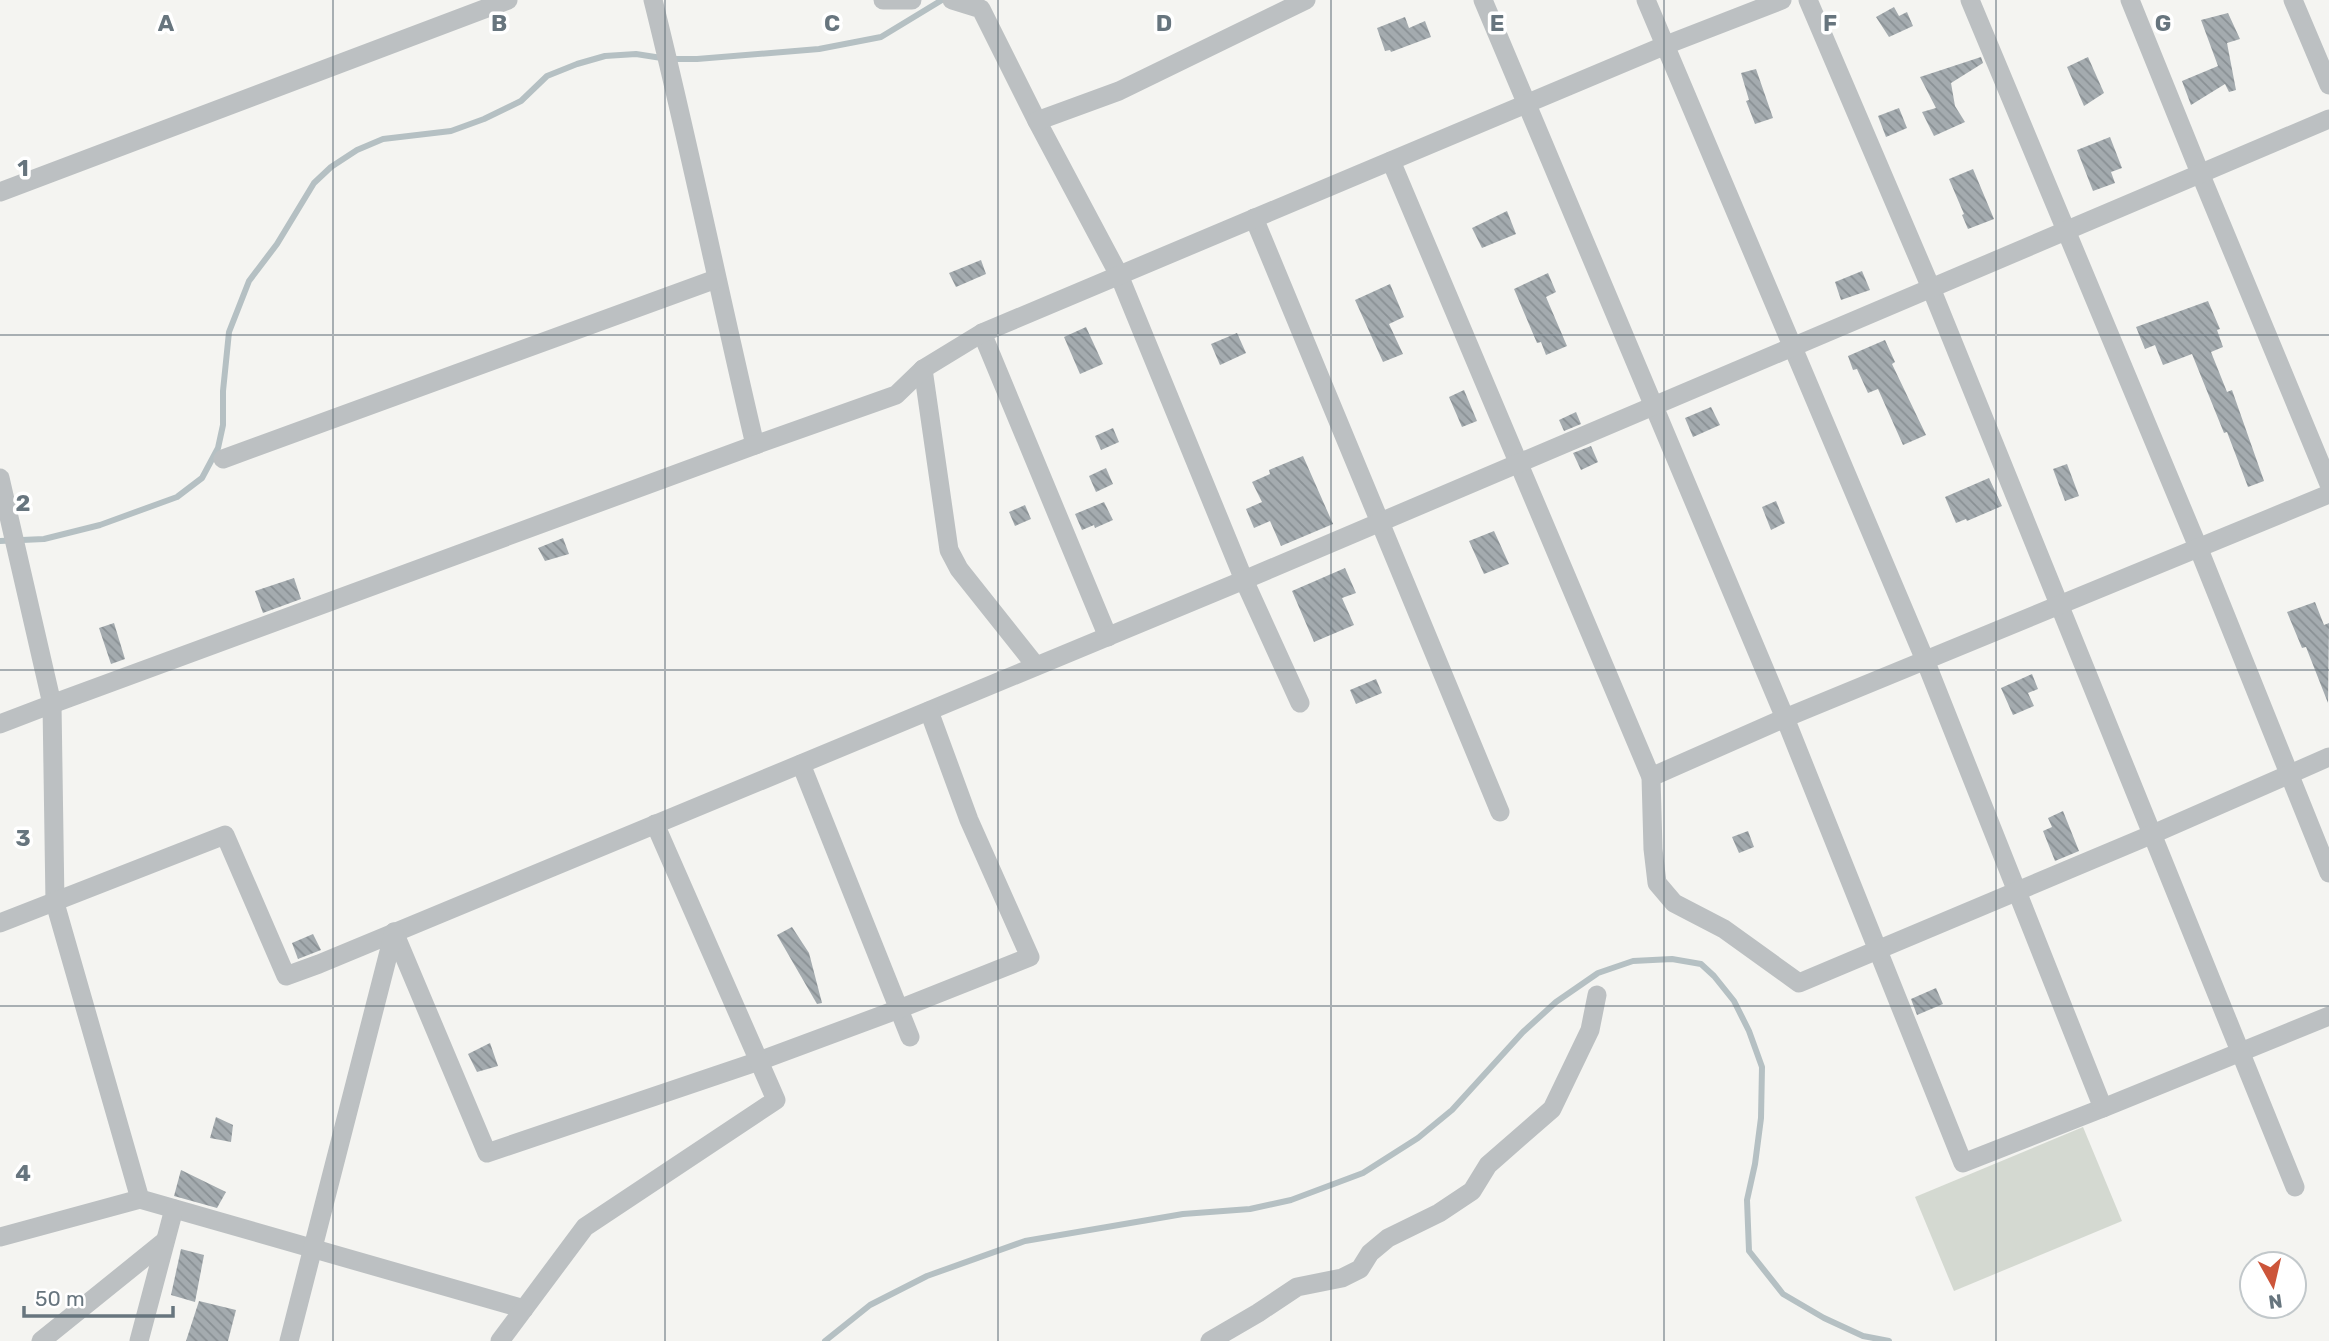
<svg xmlns="http://www.w3.org/2000/svg" width="2329" height="1341" font-family="Rubik,sans-serif">
	<style>
		.garden { fill: #d4d9d1 }
		.lines { fill: none; stroke-linecap: round; stroke-linejoin: round }
		.stream { stroke: #b5c0c3; stroke-width: 6 }
		.building { fill: url(#building-back-hatch) }
		.minor { stroke: #bcc0c2; stroke-width: 19 }
		.grid { fill: none; stroke: #67757e; stroke-width: 2; stroke-opacity: 0.55 }
		.grid-label { font-size: 23px; text-anchor: middle; font-weight: bold; fill: #67757e; stroke: #fff; stroke-width: 7; stroke-linejoin: round; paint-order: stroke }
	</style>
	<defs>
		<pattern id="building-back-hatch" width="6" height="6" patternUnits="userSpaceOnUse" patternTransform="scale(1.75)"><rect width="6" height="6" fill="#a4abaf"/><path d="M-1 5l2 2M0 0l6 6M5-1l2 2" fill="none" stroke="#899094"/></pattern>
	</defs>
	<rect width="100%" height="100%" fill="#f4f4f1"/>
	<polygon class="garden" points="2083,1127 2122,1221 1954,1291 1915,1197"/>
	<g class="lines">
		<g class="stream">
			<polyline points="0,541 44,539 100,525 177,497 202,478 218,448 223,425 223,391 229,332 249,281 277,244 314,183 331,167 357,150 383,139 451,131 484,119 521,101 547,76 577,64 605,56 636,54 668,59 697,59 819,49 881,37 942,0"/>
			<polyline points="825,1341 870,1305 927,1276 1025,1241 1183,1214 1250,1209 1291,1200 1363,1173 1418,1138 1452,1110 1523,1032 1556,1002 1598,973 1633,961 1672,959 1701,964 1714,976 1734,1001 1749,1031 1762,1067 1761,1118 1755,1164 1747,1200 1749,1251 1783,1294 1824,1318 1863,1336 1889,1341"/>
		</g>
	</g>
	<g class="building">
		<polygon points="1894,7 1899,16 1907,12 1913,26 1889,37 1876,17"/>
		<polygon points="2228,13 2240,39 2227,43 2236,90 2229,92 2225,84 2191,105 2182,81 2218,66 2201,20"/>
		<polygon points="1405,17 1409,28 1425,21 1431,37 1391,52 1390,50 1385,51 1377,28"/>
		<polygon points="1981,57 1983,63 1951,83 1955,106 1965,122 1934,136 1922,112 1936,108 1920,77"/>
		<polygon points="2088,57 2104,93 2084,106 2067,67"/>
		<polygon points="1756,69 1773,118 1755,124 1746,101 1749,100 1741,73"/>
		<polygon points="1899,108 1907,128 1886,137 1878,116"/>
		<polygon points="2110,137 2122,168 2111,172 2115,183 2093,191 2077,150"/>
		<polygon points="1973,169 1994,219 1968,229 1962,215 1964,214 1949,179"/>
		<polygon points="1507,211 1516,234 1482,248 1472,228"/>
		<polygon points="981,260 986,274 956,287 949,273"/>
		<polygon points="1862,271 1870,290 1841,300 1835,282"/>
		<polygon points="1548,273 1556,292 1546,297 1567,346 1546,355 1541,342 1537,343 1514,289"/>
		<polygon points="1390,284 1404,317 1389,324 1403,354 1383,362 1355,300"/>
		<polygon points="2208,301 2220,329 2217,330 2223,347 2211,352 2227,392 2232,390 2264,481 2248,487 2227,432 2224,433 2192,354 2163,365 2155,345 2145,349 2136,327"/>
		<polygon points="1086,327 1103,364 1080,374 1064,337"/>
		<polygon points="1237,333 1246,353 1220,365 1211,344"/>
		<polygon points="1885,340 1895,362 1892,364 1926,435 1903,445 1878,389 1868,393 1857,369 1853,370 1848,356"/>
		<polygon points="1464,390 1477,421 1462,427 1449,397"/>
		<polygon points="1711,407 1720,425 1693,437 1685,418"/>
		<polygon points="1576,412 1581,424 1564,431 1559,420"/>
		<polygon points="1113,428 1119,442 1101,450 1095,436"/>
		<polygon points="1591,446 1598,462 1581,470 1573,453"/>
		<polygon points="1303,456 1333,524 1281,546 1270,521 1254,528 1246,509 1262,502 1252,482 1270,474 1269,470"/>
		<polygon points="2067,464 2079,496 2065,501 2053,469"/>
		<polygon points="1106,468 1113,484 1096,492 1089,476"/>
		<polygon points="1989,478 2002,506 1967,521 1966,519 1956,523 1945,497"/>
		<polygon points="1776,501 1785,523 1771,530 1762,507"/>
		<polygon points="1104,502 1113,520 1095,528 1094,525 1082,530 1075,514"/>
		<polygon points="1025,505 1031,519 1015,526 1009,512"/>
		<polygon points="1494,531 1509,564 1484,574 1469,541"/>
		<polygon points="563,538 569,554 545,561 538,548"/>
		<polygon points="1345,568 1356,593 1342,598 1354,625 1314,642 1292,591"/>
		<polygon points="294,578 301,599 263,613 255,591"/>
		<polygon points="2315,602 2324,625 2329,623 2328,703 2306,647 2302,648 2287,612"/>
		<polygon points="114,623 125,659 111,664 99,628"/>
		<polygon points="2032,674 2038,689 2028,693 2034,706 2013,715 2001,688"/>
		<polygon points="1376,679 1382,693 1356,704 1350,690"/>
		<polygon points="2063,811 2079,851 2055,861 2043,831 2052,827 2048,818"/>
		<polygon points="1748,831 1754,847 1739,853 1732,837"/>
		<polygon points="792,927 809,953 822,1003 817,1004 777,935"/>
		<polygon points="313,934 321,950 298,959 292,943"/>
		<polygon points="1936,988 1943,1004 1917,1015 1911,999"/>
		<polygon points="490,1043 498,1066 477,1072 468,1054"/>
		<polygon points="216,1117 233,1125 231,1142 210,1138"/>
		<polygon points="181,1170 226,1192 217,1208 174,1196"/>
		<polygon points="181,1249 204,1255 195,1302 171,1295"/>
		<polygon points="199,1301 236,1310 228,1341 186,1341"/>
	</g>
	<g class="lines">
		<g class="minor">
			<path d="M653 0C690 148 720 297 755 445"/>
			<polyline points="883,0 912,0"/>
			<polyline points="952,0 981,9 1037,121 1119,275 1244,580 1300,703"/>
			<polyline points="1483,0 1785,718 1963,1163 2103,1108"/>
			<polyline points="1646,0 1925,660 2103,1108 2329,1016"/>
			<polyline points="1808,0 1931,288 2295,1187"/>
			<polyline points="1970,0 2198,547 2329,873"/>
			<polyline points="2130,0 2200,173 2329,484"/>
			<polyline points="2293,0 2329,85"/>
			<polyline points="1037,121 1119,91 1306,0"/>
			<polyline points="1391,161 1651,777 1653,849 1657,883 1674,903 1724,929 1799,983 2153,834 2329,757"/>
			<polyline points="0,192 508,0"/>
			<polyline points="1254,218 1500,812"/>
			<polyline points="982,333 1108,637"/>
			<polyline points="923,369 949,550 959,569 1036,666"/>
			<polyline points="223,459 716,279"/>
			<polyline points="0,478 52,704 755,445 896,395 923,369 982,333 1666,45 1782,0"/>
			<polyline points="0,724 52,704 55,903 140,1199 524,1309"/>
			<polyline points="801,764 910,1037"/>
			<polyline points="1651,777 1785,718 2329,494"/>
			<polyline points="0,923 225,835 286,976 319,964 1244,580 2329,119"/>
			<polyline points="394,932 487,1153 759,1061 899,1009 1030,957 969,820 929,711"/>
			<polyline points="0,1237 140,1199"/>
			<polyline points="41,1341 165,1241"/>
			<polyline points="139,1341 174,1209"/>
			<polyline points="289,1341 394,932"/>
			<polyline points="500,1341 585,1227 776,1100 655,824"/>
			<polyline points="1210,1341 1258,1313 1297,1287 1342,1278 1360,1269 1370,1253 1388,1238 1439,1213 1472,1191 1488,1165 1552,1109 1590,1030 1597,995"/>
		</g>
	</g>
	<path class="grid" d="M333 0V1341M665 0V1341M998 0V1341M1331 0V1341M1664 0V1341M1996 0V1341M0 335H2329M0 670H2329M0 1006H2329"/>
	<g class="grid-label">
		<text x="166" y="31">A</text>
		<text x="499" y="31">B</text>
		<text x="832" y="31">C</text>
		<text x="1164" y="31">D</text>
		<text x="1497" y="31">E</text>
		<text x="1830" y="31">F</text>
		<text x="2163" y="31">G</text>
		<text x="23" y="176">1</text>
		<text x="23" y="511">2</text>
		<text x="23" y="846">3</text>
		<text x="23" y="1181">4</text>
	</g>
	<g transform="translate(2273 1285) rotate(172)"><circle r="33" fill="#ffffff" stroke="#c2c8cb" stroke-width="2"/>
	<path d="M0-5L12 26L0 18L-12 26Z" fill="#cc553a"/>
	<text y="-10" font-size="19" font-weight="bold" text-anchor="middle" fill="#67757e">N</text>
	</g>
	<path d="M24 1306v10h149v-10" fill="none" stroke="#67757e" stroke-width="3.5"/>
	<text x="35" y="1306" font-size="21" fill="#67757e" stroke="#ffffff" stroke-width="5" paint-order="stroke">50 m</text>
</svg>
